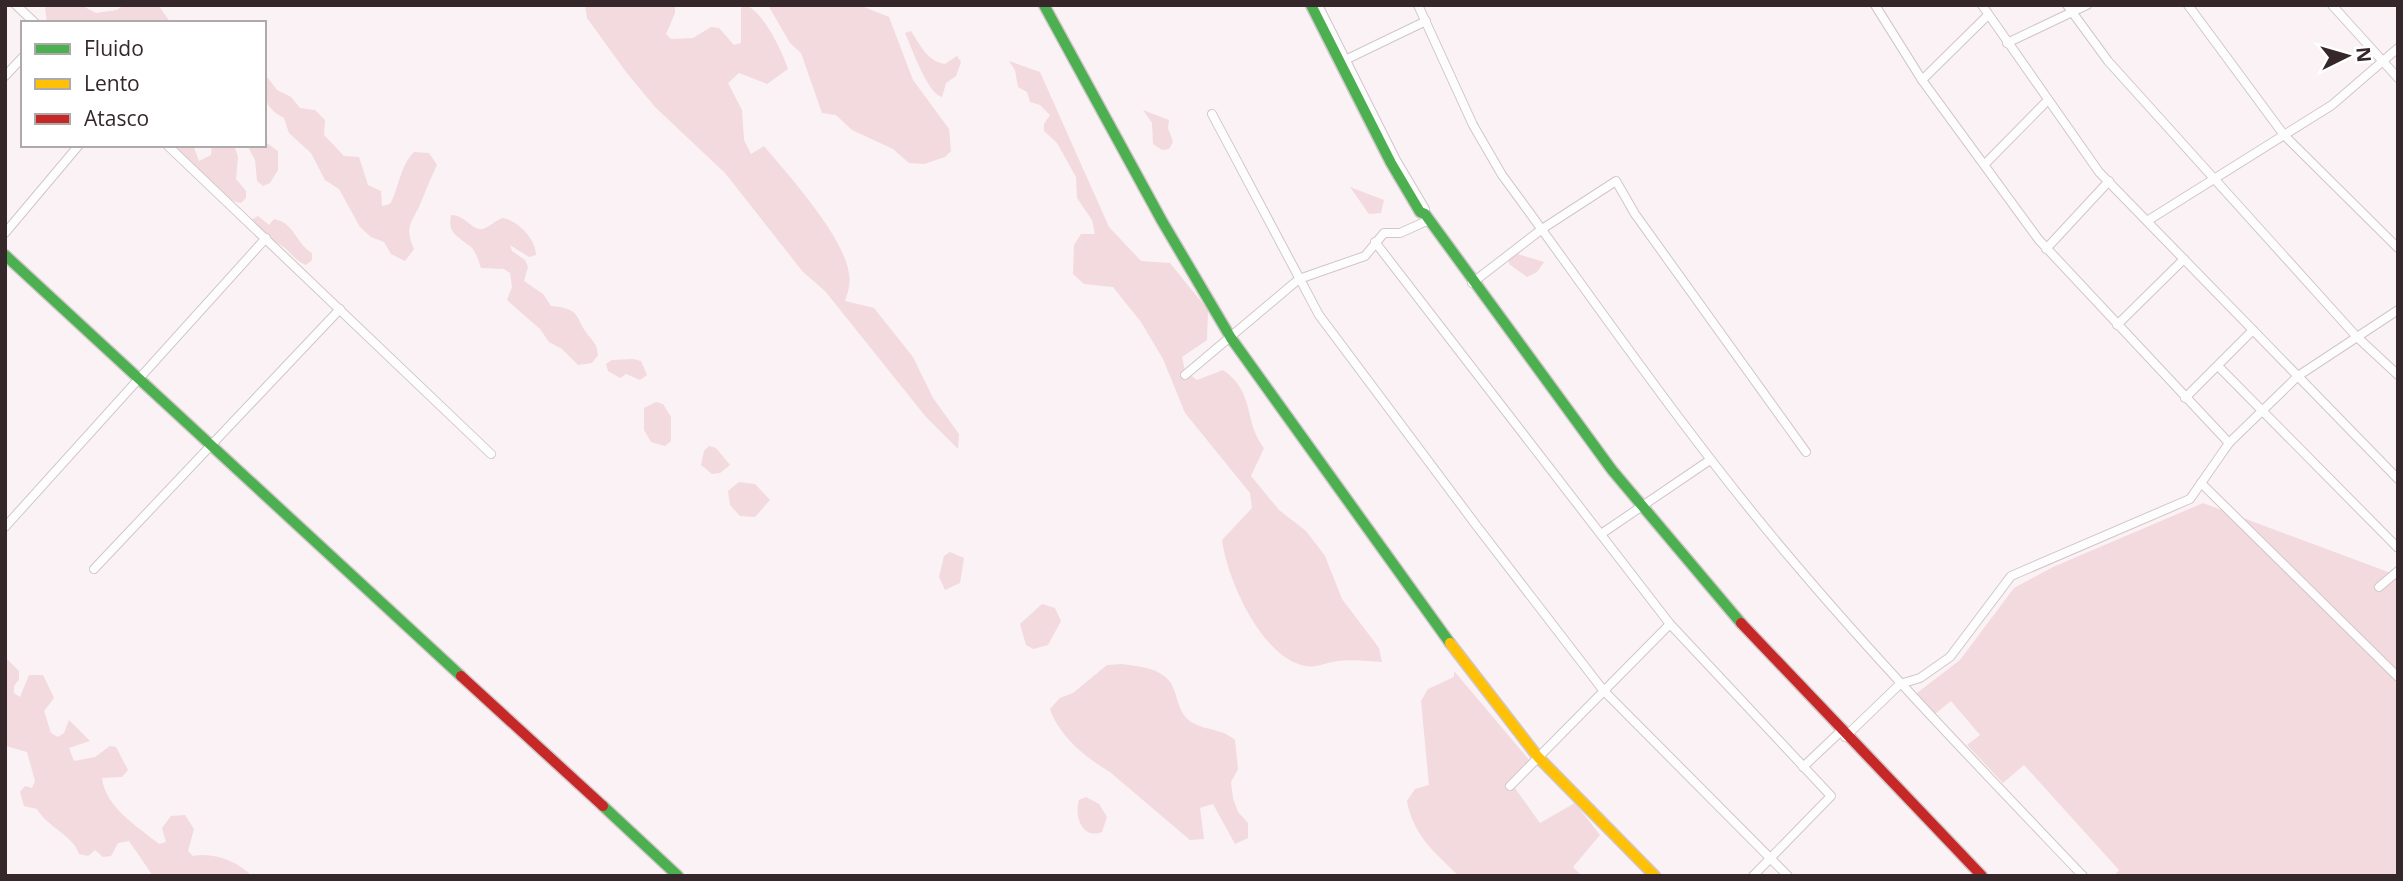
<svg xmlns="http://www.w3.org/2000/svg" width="2403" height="881" font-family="'Open Sans',sans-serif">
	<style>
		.green { fill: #f2dadf }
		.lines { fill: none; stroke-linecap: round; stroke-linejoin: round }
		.street-casing { stroke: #d1c6c9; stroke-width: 10 }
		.fast-casing { stroke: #d1c6c9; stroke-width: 13 }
		.slow-casing { stroke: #d1c6c9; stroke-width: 13 }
		.jam-casing { stroke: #d1c6c9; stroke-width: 13 }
		.street { stroke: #fefdfd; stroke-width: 8 }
		.fast { stroke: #4caf50; stroke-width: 10 }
		.slow { stroke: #ffc107; stroke-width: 10 }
		.jam { stroke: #c62828; stroke-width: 10 }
	</style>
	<rect width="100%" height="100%" fill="#faf2f4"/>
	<g class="green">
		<polygon points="48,5 81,5 96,13 117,10 124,5 158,5 171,23 47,23 45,8"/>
		<path d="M585 5H675V13L666 34 671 39 693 38 711 27 719 28 734 45 741 43V8L744 5C762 8 783 53 788 69L767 84 739 73 728 83 742 110 744 140 751 154 764 146C789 176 844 236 849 274 851 284 848 292 845 301L874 308 913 357 933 398 959 434 958 449 926 417 825 291 803 272 725 173 655 107 626 72 587 18Z"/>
		<polygon points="768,5 859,5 889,17 913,80 949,129 951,151 945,157 924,164 909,163 893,149 852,130 836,115 822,113 801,53 790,43"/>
		<path d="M911 31C920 45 928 62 945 64L957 56 961 62 956 76 946 83 942 97C927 93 912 48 905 33Z"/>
		<path d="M1009 61 1040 72 1109 227 1141 261 1170 263 1208 310 1207 340 1182 357 1185 371 1197 380 1223 370C1256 393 1243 421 1264 448L1251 476 1279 510 1306 531 1325 556 1342 599 1379 648 1382 662C1367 661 1353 659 1338 661 1328 662 1316 668 1306 666 1262 659 1227 579 1222 540L1252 508 1250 493 1185 413 1163 359 1141 322 1113 287 1084 284 1073 274 1074 245 1081 234H1095L1092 220 1077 198 1076 177 1057 143 1044 131V124L1050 115 1040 105 1030 102 1027 92 1018 87 1015 70Z"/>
		<path d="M264 73 277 90 291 97 300 108 315 110 325 120 324 135 344 156 359 157 368 185 381 191 382 206 390 204C400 186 399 168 414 152L429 153 437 165C430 179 425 193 419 207 410 224 405 229 414 249L405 261 391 254 384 242 371 237 360 227 339 189 325 180 311 153 289 133 284 118C263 107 264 95 264 73Z"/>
		<polygon points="1143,110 1169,120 1168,128 1173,142 1169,149 1162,150 1153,144 1152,123"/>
		<polygon points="264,141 278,151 278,170 270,183 263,186 257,181 255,160 247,145 264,145"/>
		<path d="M162 145H193L199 161 211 155 212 145H234L238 157 236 179 246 191V198L241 203C222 200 204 175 191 162 184 154 171 150 162 145Z"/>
		<polygon points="1350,187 1384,200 1381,213 1369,214"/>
		<path d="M451 215C465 215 473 231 482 229 489 228 495 220 503 218 518 221 536 239 536 255L529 257 510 245 512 251 525 260 528 267 524 281 543 294 551 306C582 309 574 316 588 335 594 342 597 345 598 355L592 363 578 365 562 349 549 342 540 329 507 300 512 287 510 273 504 269 481 268C479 262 476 252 471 247 459 237 447 234 451 215Z"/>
		<path d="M258 216 269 225 274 219C295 223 296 244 312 253V260L306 265C295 261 291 252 282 246 270 238 255 235 251 220Z"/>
		<polygon points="1514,253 1544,262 1537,272 1527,277 1509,264 1509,257"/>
		<polygon points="633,359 641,361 647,375 640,380 626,374 620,378 608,371 606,364 612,360"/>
		<polygon points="656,402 663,404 671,417 671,441 665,446 651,442 644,430 644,408"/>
		<polygon points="709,446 716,448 730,465 720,473 712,474 701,465 704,451"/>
		<polygon points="739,482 755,484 770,500 755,517 740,516 730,505 728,491"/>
		<polygon points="2203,503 2391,573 2398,580 2398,876 2114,876 2119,870 2024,765 2003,783 1967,745 1980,735 1951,701 1935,714 1913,696 1960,660 2014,588 2053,567"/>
		<polygon points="950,552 964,558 960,583 945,590 939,577 944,556"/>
		<polygon points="1042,604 1055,608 1061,621 1048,645 1033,649 1026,645 1020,624"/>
		<path d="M5 657 19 671V679L14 686V693L20 697 29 675H43L54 698 44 711 51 733 58 737 64 733 69 720 90 741 69 748 74 761 95 757 110 746 116 747 128 770 122 777 102 778C105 807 138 827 159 844L166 842 162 828 171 816 185 815 194 829 188 851 193 856C213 852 237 861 252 876H153L129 841 118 843 111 856 103 857 95 850 88 856 79 854C73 835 47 827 37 809L24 806 20 792 25 786 32 788 35 781 27 752 6 746 5 742Z"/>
		<path d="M1122 664C1135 666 1153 667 1164 676 1181 688 1173 714 1195 724 1210 731 1222 729 1235 740L1238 769 1231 782 1233 798 1238 812 1248 823V838L1235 844 1213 804 1200 808 1204 839 1190 840 1110 772C1086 758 1059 736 1050 709L1060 698 1073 693 1107 665Z"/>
		<path d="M1454 671 1530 761 1512 784 1540 823 1575 803 1600 835 1573 867 1582 876H1459C1435 853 1413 835 1407 801L1415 789 1429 785 1421 701 1428 689 1454 677Z"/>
		<path d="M1086 797 1099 804 1107 817 1102 832C1082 840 1074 816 1079 800Z"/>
	</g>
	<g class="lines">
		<defs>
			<g id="street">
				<polyline points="16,5 35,23"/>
				<polyline points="1318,5 1396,160 1425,209"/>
				<path d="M1418 5 1473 125 1502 175C1597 304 1688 438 1792 560 1884 669 1984 772 2083 876"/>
				<polyline points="1875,5 1922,80 2039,240 2229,443"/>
				<polyline points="1982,5 2099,172 2398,479"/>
				<polyline points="2067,5 2108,61 2356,336 2398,375"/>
				<polyline points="2188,5 2284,135 2398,248"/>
				<polyline points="2332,5 2398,78"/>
				<polyline points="2007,43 2087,5"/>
				<polyline points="1343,61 1426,21"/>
				<polyline points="5,76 23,57"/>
				<polyline points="1922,80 1988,15"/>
				<polyline points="1212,114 1319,315 1476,525 1603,690 1788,876"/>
				<polyline points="167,145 491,454"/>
				<polyline points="1985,164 2047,101"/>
				<polyline points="2147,221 2332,105 2398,48"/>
				<polyline points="5,233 79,145"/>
				<polyline points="1375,242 1670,624 1831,796 1753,876"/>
				<polyline points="2046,249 2109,181"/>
				<polyline points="1472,283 1542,229 1616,181 1635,214 1806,452"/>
				<polyline points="2117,325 2184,259"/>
				<polyline points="2218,366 2398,548"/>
				<polyline points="1185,375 1299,279 1365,256 1384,233 1400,233 1429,220"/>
				<polyline points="2185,398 2253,330"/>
				<polyline points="2201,483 2398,677"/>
				<polyline points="5,527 266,238"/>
				<polyline points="1601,534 1710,460"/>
				<polyline points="94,569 340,309"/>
				<polyline points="2379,587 2398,571"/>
				<polyline points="1845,737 1900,684 1920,678 1950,657 2011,576 2190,499 2229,443 2298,376 2398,310"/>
				<polyline points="1803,767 1840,732"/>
				<polyline points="1510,786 1670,624"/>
			</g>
			<g id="fast">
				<polyline points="1044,5 1162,221 1231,338 1450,643"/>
				<polyline points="1311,5 1391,163 1420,212 1425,214 1612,470 1741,623"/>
				<polyline points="5,255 461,676"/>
				<polyline points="603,806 678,876"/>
			</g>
			<polyline id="slow" points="1450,643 1538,757 1655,876"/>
			<g id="jam">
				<polyline points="1741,623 1982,876"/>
				<polyline points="461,676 603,806"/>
			</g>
		</defs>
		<use href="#street" class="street-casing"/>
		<use href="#fast" class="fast-casing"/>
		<use href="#slow" class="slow-casing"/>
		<use href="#jam" class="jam-casing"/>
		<use href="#street" class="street"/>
		<use href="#fast" class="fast"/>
		<use href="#slow" class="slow"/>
		<use href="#jam" class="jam"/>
	</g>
	<rect width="2403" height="881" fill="none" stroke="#35272a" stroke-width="14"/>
	<rect x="21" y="21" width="245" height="126" fill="#ffffff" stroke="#aea9aa" stroke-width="2"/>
	<rect x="35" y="44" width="35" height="10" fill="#4caf50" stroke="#aea9aa" stroke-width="2"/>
	<text x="84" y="56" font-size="21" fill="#35272a">Fluido</text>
	<rect x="35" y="79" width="35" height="10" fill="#ffc107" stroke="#aea9aa" stroke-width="2"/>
	<text x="84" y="91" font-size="21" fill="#35272a">Lento</text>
	<rect x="35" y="114" width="35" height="10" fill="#c62828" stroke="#aea9aa" stroke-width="2"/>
	<text x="84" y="126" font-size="21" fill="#35272a">Atasco</text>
	<g transform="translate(2347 56) rotate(85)" stroke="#ffffff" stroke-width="5" paint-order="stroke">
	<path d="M0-5L12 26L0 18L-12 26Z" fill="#35272a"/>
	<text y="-10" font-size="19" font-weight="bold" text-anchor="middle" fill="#35272a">N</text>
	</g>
</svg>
